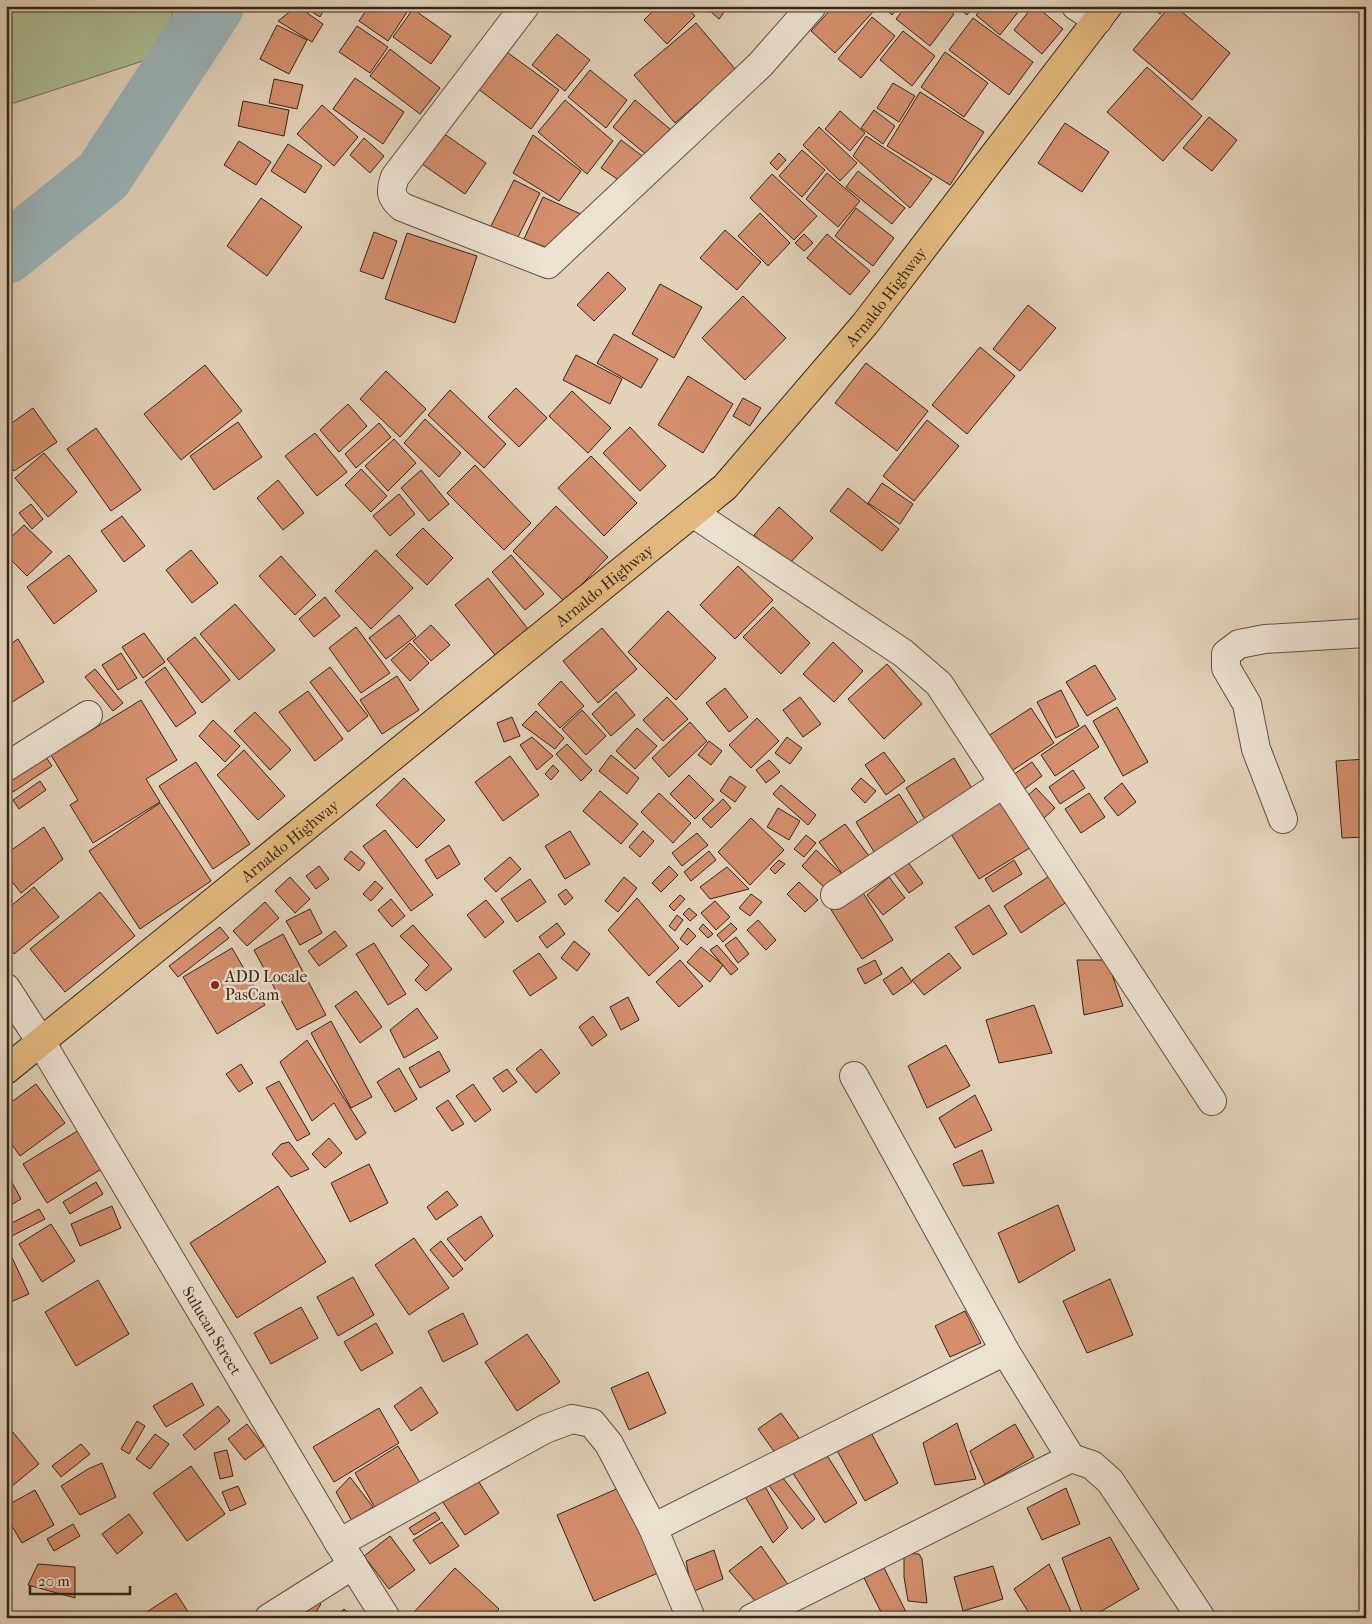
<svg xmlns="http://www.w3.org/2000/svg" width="1372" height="1624" font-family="'IM FELL French Canon',serif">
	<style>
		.green { fill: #adbd94; stroke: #707256 }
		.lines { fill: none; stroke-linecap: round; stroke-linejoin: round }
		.river { stroke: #9ab5bb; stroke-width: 60 }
		.building { fill: #d48e6d; stroke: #342617 }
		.minor-casing { stroke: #605140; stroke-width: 30 }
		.major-casing { stroke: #342617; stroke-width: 30 }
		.minor { stroke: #ece2d2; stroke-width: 28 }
		.major { stroke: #e1b97d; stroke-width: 28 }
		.poi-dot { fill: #8f2418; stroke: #ece2d2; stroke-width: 2 }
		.labels { text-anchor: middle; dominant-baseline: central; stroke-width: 5; stroke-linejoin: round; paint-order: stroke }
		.street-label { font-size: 16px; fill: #342617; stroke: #ece2d2 }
		.poi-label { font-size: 16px; fill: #342617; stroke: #ece2d2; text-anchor: start }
	</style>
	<rect width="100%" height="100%" fill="#e2d2ba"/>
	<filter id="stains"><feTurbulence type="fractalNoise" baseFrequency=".004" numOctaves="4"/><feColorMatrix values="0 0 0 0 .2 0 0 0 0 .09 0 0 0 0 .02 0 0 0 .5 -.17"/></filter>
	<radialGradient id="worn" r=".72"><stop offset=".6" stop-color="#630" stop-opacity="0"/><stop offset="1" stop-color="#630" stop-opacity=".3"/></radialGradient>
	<polygon class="green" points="6,6 175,6 158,56 11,104 6,77"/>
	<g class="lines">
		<polyline class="river" points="6,254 103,176 214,6"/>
	</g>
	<g class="building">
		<polygon points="297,6 323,24 312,42 278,21"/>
		<polygon points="302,6 326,6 320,17"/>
		<polygon points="369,6 411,6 388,41 359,21"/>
		<polygon points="658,6 686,6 695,16 667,44 644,20"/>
		<polygon points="704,6 729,6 719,19"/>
		<polygon points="834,6 867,6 873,12 835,53 811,31"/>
		<polygon points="882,6 899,6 892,15"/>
		<polygon points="906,6 944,6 954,14 930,46 896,19"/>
		<polygon points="955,6 974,6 967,15"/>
		<polygon points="984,6 1023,6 1000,35 976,15"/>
		<polygon points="1033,6 1036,6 1063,29 1042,54 1014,30"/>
		<polygon points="1150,6 1167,6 1160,14"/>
		<polygon points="1170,6 1175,6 1230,53 1192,100 1133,50"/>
		<polygon points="413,9 451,36 431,64 393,37"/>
		<polygon points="872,17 895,36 861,78 838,59"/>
		<polygon points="973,18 1033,62 1009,95 949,50"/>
		<polygon points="696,23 736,70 675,123 634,75"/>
		<polygon points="277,25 307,40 289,74 260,59"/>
		<polygon points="357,26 388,47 370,73 339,52"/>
		<polygon points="903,31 935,56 912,86 880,60"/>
		<polygon points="557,34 590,60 565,91 532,65"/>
		<polygon points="390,49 440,88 420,114 370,76"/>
		<polygon points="504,50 559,90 531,129 477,88"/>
		<polygon points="945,52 988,83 964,117 921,87"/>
		<polygon points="1147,67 1202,116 1163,161 1107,112"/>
		<polygon points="590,70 627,100 606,128 568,97"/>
		<polygon points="355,78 404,112 383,144 333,109"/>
		<polygon points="274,79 303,85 297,109 269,103"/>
		<polygon points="893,83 915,96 899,122 877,108"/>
		<polygon points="920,92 984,132 950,185 887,146"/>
		<polygon points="565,100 613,141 587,174 538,132"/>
		<polygon points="635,100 670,129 648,156 613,127"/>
		<polygon points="243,101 289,110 284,136 238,126"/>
		<polygon points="322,105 358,137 334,166 297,134"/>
		<polygon points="874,110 895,126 883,144 861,128"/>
		<polygon points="840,111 865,133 850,151 825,129"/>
		<polygon points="1209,117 1237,140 1212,171 1183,148"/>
		<polygon points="1065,123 1109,152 1082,192 1038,163"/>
		<polygon points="819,127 857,163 840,181 803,145"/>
		<polygon points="443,133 486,163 465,194 422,164"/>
		<polygon points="533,135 581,171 559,201 513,173"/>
		<polygon points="866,136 932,179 910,208 853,156"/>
		<polygon points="364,138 384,156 370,173 350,155"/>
		<polygon points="621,140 645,158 626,185 601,168"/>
		<polygon points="239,141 271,162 256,185 224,165"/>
		<polygon points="288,144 322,166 305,193 271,171"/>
		<polygon points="802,150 825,170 802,197 779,176"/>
		<polygon points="779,153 786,160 777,170 770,163"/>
		<polygon points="858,171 905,208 892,224 846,187"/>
		<polygon points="827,173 860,201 838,227 806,199"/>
		<polygon points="772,174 817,216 794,240 750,198"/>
		<polygon points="514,180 540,193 515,243 489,230"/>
		<polygon points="543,197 583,215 554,250 524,239"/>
		<polygon points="261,198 302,227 267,276 227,246"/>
		<polygon points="856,208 894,238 873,266 835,236"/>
		<polygon points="760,213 790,243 768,266 738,236"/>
		<polygon points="725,230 761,262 737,290 700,258"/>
		<polygon points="374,232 397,241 383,279 360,271"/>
		<polygon points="407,233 477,256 455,323 385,299"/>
		<polygon points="804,234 813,243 804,251 795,243"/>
		<polygon points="827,234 870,271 850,295 807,258"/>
		<polygon points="608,272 626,289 594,321 577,305"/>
		<polygon points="660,284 702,307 674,358 632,334"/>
		<polygon points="743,296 786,338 745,380 702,338"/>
		<polygon points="1028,305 1056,328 1020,371 993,349"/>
		<polygon points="614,334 658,359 641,388 597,363"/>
		<polygon points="980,347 1015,376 967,434 932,405"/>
		<polygon points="576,355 622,379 610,404 563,380"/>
		<polygon points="866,363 928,411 897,451 835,403"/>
		<polygon points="205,365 242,411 181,460 144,414"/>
		<polygon points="386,371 426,409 400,437 360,399"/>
		<polygon points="688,376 733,404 703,453 658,425"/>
		<polygon points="516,388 547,418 519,447 488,417"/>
		<polygon points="450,390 506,444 484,468 428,415"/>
		<polygon points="572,391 611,428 588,453 549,416"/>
		<polygon points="743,398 761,408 750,426 733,416"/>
		<polygon points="348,404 367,426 339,452 320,430"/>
		<polygon points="33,408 57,442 14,471 6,460 6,427"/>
		<polygon points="425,419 461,453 439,477 404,443"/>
		<polygon points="927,420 959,446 914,501 883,476"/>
		<polygon points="238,422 262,457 214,490 190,456"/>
		<polygon points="379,423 391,437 356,468 345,454"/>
		<polygon points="630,427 666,466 640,491 603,453"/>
		<polygon points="96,428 141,490 111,511 67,449"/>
		<polygon points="315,433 347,472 317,496 285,456"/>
		<polygon points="394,439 416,463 388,491 365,466"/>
		<polygon points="44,453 77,492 48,517 15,478"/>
		<polygon points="591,456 637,503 604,536 558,488"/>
		<polygon points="475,465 531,523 504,550 447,493"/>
		<polygon points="361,469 387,496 371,512 345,485"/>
		<polygon points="421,470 449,504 429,521 401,488"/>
		<polygon points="278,480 304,513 283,530 257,498"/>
		<polygon points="882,483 913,504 900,524 868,503"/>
		<polygon points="848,488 899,529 882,551 830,511"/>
		<polygon points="399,494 415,514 390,536 373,516"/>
		<polygon points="31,504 43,519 32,529 19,513"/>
		<polygon points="556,506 608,557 565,602 513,551"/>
		<polygon points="779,507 813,538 788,565 754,535"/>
		<polygon points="122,516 145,546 124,562 101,531"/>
		<polygon points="24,525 52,552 27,576 6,555 6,542"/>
		<polygon points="423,528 453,558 427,585 396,555"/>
		<polygon points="191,550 218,583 192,603 166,570"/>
		<polygon points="376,550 413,588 371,629 335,591"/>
		<polygon points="69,555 97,591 54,624 27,587"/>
		<polygon points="511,555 544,594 525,610 492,572"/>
		<polygon points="281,556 316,595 295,615 259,576"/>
		<polygon points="738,566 773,600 735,639 700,605"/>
		<polygon points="488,578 528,629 495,655 455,605"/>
		<polygon points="325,597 340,616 314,637 299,619"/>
		<polygon points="235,604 275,650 239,680 200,634"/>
		<polygon points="773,607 810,643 781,674 743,637"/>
		<polygon points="668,611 716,658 676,700 628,652"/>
		<polygon points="399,615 416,636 386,659 369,638"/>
		<polygon points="431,625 450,645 431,661 413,641"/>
		<polygon points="356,627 390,673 361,693 329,648"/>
		<polygon points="602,628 637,669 598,703 563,661"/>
		<polygon points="144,633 165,662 143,678 122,647"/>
		<polygon points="195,637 230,680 202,703 167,659"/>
		<polygon points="18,639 44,682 6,706 6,647"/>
		<polygon points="833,642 863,671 834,702 803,674"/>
		<polygon points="410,643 429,663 410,681 391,660"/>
		<polygon points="121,653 137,678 118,690 102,665"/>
		<polygon points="887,664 922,704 884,739 848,699"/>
		<polygon points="1095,665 1116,699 1087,716 1066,682"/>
		<polygon points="165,667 196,713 176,727 145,682"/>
		<polygon points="330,667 368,716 348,732 310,682"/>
		<polygon points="95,669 123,703 113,711 85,677"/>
		<polygon points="397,676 419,710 382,734 360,700"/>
		<polygon points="561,681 584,706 560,728 538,704"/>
		<polygon points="725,688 748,717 729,732 706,703"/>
		<polygon points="1061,690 1079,726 1056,738 1037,702"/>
		<polygon points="308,691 343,739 315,761 279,712"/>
		<polygon points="616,692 635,715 611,736 592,714"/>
		<polygon points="667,697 688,719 663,741 643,720"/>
		<polygon points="800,697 821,724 803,737 783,710"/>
		<polygon points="141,700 177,760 146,779 160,802 93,843 70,805 78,800 51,755"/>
		<polygon points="1117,707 1148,762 1123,776 1093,721"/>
		<polygon points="1031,708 1054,743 1007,774 985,738"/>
		<polygon points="582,710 606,736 586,755 562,729"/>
		<polygon points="536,711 564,738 555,749 522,725"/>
		<polygon points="255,712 291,750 270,770 234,731"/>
		<polygon points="512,717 520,736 504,742 497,723"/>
		<polygon points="757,718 779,741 751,768 729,745"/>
		<polygon points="213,720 240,746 225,762 199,736"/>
		<polygon points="690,722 707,741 669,777 652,758"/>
		<polygon points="1085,725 1099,747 1055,776 1041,755"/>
		<polygon points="637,728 657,746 635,769 616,751"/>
		<polygon points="532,737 553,756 537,770 520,745"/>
		<polygon points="787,737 802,748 790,764 775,753"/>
		<polygon points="709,741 722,751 711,765 698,755"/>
		<polygon points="567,744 592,770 581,781 556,754"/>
		<polygon points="244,750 285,796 258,820 217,775"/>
		<polygon points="884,752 905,781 886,795 865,765"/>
		<polygon points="44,754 52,766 13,792 6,780"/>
		<polygon points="611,755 639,778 627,794 599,771"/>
		<polygon points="510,756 539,795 503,821 475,782"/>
		<polygon points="954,758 977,797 929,826 906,788"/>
		<polygon points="1366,759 1366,837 1342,838 1336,761"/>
		<polygon points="769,760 780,772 766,783 756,770"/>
		<polygon points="196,762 250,844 213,869 159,786"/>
		<polygon points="1032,762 1042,776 1015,796 1004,781"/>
		<polygon points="553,765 559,771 551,780 545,774"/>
		<polygon points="1073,770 1085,788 1060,804 1049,787"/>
		<polygon points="689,775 714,800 695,819 670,794"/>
		<polygon points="730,776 746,787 735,802 720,791"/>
		<polygon points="404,778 445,820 417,848 376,805"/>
		<polygon points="861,778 876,791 865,803 851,789"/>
		<polygon points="40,781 46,790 19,809 13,800"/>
		<polygon points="1122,783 1136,802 1118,816 1104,798"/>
		<polygon points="781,785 816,815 808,825 773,794"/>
		<polygon points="1036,788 1055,808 1044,818 1025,798"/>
		<polygon points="600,791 638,824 621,844 583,811"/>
		<polygon points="1001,792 1033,846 979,879 946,826"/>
		<polygon points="659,793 691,823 673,843 641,812"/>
		<polygon points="1089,793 1105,817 1081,833 1065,809"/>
		<polygon points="899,794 923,831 879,860 856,822"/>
		<polygon points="6,795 10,795 12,826 6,826"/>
		<polygon points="723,799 731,808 711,828 702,819"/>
		<polygon points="160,803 211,881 140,929 89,851"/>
		<polygon points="778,808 800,821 789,840 767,827"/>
		<polygon points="751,818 784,850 750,885 718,852"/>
		<polygon points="845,824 872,860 846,879 819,842"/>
		<polygon points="44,827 63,859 21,893 6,874 6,854"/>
		<polygon points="385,830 433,895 411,911 363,846"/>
		<polygon points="570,831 590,864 565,879 545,846"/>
		<polygon points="643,831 654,841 640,857 629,847"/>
		<polygon points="697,833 708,845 682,866 672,853"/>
		<polygon points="806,835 816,843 804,857 794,849"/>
		<polygon points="449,845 460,864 437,879 425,860"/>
		<polygon points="816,850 844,876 829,892 802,866"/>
		<polygon points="351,851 365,863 359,871 344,859"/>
		<polygon points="709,851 716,860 691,881 684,872"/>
		<polygon points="510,857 521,869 496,892 484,879"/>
		<polygon points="905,858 923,883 909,893 891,869"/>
		<polygon points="779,860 785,864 775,874 770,869"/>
		<polygon points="1014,860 1022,874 993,892 985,879"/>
		<polygon points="319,866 329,879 316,889 306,876"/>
		<polygon points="669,866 678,875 661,892 652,883"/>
		<polygon points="727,867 749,889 710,899 700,887"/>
		<polygon points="1054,873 1071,899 1021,933 1004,906"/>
		<polygon points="290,877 310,899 295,913 275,891"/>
		<polygon points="624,877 637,888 618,912 605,901"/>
		<polygon points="889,877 905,898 883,915 867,895"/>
		<polygon points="530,879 546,902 517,922 501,899"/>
		<polygon points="375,881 383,888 371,901 363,894"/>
		<polygon points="799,882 818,900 805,912 787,894"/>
		<polygon points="34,887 59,917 14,954 6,944 6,910"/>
		<polygon points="860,888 893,940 862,959 830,908"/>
		<polygon points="566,889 573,898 565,905 558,895"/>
		<polygon points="100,892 135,936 65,992 30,949"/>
		<polygon points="751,894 762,902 750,916 739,908"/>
		<polygon points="680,895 685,899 674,911 669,906"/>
		<polygon points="637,898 679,948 649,976 608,930"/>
		<polygon points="391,899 405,916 392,927 378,910"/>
		<polygon points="486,900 504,922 485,938 467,915"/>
		<polygon points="715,901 730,917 716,930 701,913"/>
		<polygon points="265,902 279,918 247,946 233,931"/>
		<polygon points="989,905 1007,934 973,955 955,927"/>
		<polygon points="689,908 697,915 690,921 683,914"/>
		<polygon points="310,909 322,933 300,945 286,921"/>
		<polygon points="677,915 683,920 675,931 669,926"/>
		<polygon points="758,920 776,940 766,950 747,930"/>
		<polygon points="557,923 565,934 547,948 539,937"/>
		<polygon points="731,923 737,929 723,942 717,935"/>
		<polygon points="703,924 713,934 708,938 699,929"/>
		<polygon points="413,925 452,969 426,991 415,980 429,965 400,936"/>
		<polygon points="220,927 229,938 178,977 169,966"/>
		<polygon points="688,928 696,936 687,945 680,939"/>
		<polygon points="335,931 347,946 319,966 308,951"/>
		<polygon points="283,934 326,1015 297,1030 254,950"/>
		<polygon points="736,937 749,954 738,963 725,945"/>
		<polygon points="574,941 590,954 577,971 561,958"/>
		<polygon points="374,943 406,994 388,1005 356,954"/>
		<polygon points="717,945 738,969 731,975 710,950"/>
		<polygon points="701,947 723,965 710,982 687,962"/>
		<polygon points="232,948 265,1005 217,1034 183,977"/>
		<polygon points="539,953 557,978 530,996 513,971"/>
		<polygon points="949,953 961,968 924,995 912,980"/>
		<polygon points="680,960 703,986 679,1007 656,982"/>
		<polygon points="875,960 882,974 865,984 857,969"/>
		<polygon points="1077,960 1107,960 1123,1006 1084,1015"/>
		<polygon points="902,967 912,982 893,995 883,980"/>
		<polygon points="356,991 382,1027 360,1043 335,1006"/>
		<polygon points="628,997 639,1020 621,1030 610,1007"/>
		<polygon points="1034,1005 1052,1053 999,1063 986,1020"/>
		<polygon points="417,1008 438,1038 404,1058 390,1030"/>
		<polygon points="593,1016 607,1035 592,1046 579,1027"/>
		<polygon points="331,1021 372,1097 351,1108 311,1033"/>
		<polygon points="307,1040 366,1133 356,1140 334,1103 312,1121 280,1062"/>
		<polygon points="946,1045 970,1086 927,1108 908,1066"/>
		<polygon points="541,1049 560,1073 536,1093 516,1069"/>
		<polygon points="439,1051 450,1071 420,1088 409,1068"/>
		<polygon points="241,1064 253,1083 239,1092 226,1074"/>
		<polygon points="399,1068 417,1099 395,1112 377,1082"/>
		<polygon points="507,1069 517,1082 503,1092 493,1078"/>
		<polygon points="279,1081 310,1134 297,1141 266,1088"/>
		<polygon points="36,1084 65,1123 20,1156 6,1136 6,1106"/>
		<polygon points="473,1084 491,1110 475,1122 456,1096"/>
		<polygon points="975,1095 992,1130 955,1148 939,1118"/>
		<polygon points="448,1100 464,1124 452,1131 436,1108"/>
		<polygon points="79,1130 103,1168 47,1203 23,1164"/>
		<polygon points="329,1138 342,1153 325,1168 312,1154"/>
		<polygon points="289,1142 309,1169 291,1177 272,1154 281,1144"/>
		<polygon points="982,1150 994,1183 963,1186 953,1164"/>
		<polygon points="369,1164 388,1203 350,1222 331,1183"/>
		<polygon points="9,1177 21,1199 6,1208 6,1179"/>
		<polygon points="96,1182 103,1194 70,1214 63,1202"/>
		<polygon points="278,1186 326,1262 237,1318 190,1243"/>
		<polygon points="447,1191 458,1205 436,1220 427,1207"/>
		<polygon points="1058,1205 1075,1250 1019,1283 998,1233"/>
		<polygon points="112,1206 121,1228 80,1246 71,1224"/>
		<polygon points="39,1209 45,1219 6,1239 6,1226"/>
		<polygon points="481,1216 493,1236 465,1261 447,1239"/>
		<polygon points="51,1224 75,1261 42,1282 19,1244"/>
		<polygon points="414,1238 449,1288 409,1315 375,1265"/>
		<polygon points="441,1241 463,1269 453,1277 430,1250"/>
		<polygon points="8,1249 29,1294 6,1304 6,1250"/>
		<polygon points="353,1277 374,1315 338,1336 317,1297"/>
		<polygon points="1110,1279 1133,1335 1087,1353 1063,1301"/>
		<polygon points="98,1280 129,1334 76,1366 45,1312"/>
		<polygon points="301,1307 318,1338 271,1364 254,1333"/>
		<polygon points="965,1311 981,1343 950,1357 935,1326"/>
		<polygon points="463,1313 478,1344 443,1362 428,1331"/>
		<polygon points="376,1323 393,1353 361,1371 344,1342"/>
		<polygon points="527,1334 560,1382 517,1411 485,1362"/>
		<polygon points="648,1372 666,1413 629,1430 611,1388"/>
		<polygon points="192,1383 204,1405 166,1427 153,1406"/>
		<polygon points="421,1387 438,1413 411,1431 394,1406"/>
		<polygon points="218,1406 230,1421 195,1450 183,1435"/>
		<polygon points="379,1408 399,1443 334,1482 313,1447"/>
		<polygon points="781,1413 799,1438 776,1454 758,1429"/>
		<polygon points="137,1421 145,1426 129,1454 121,1449"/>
		<polygon points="957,1423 976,1479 935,1485 923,1443"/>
		<polygon points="247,1424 264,1446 245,1460 228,1439"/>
		<polygon points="1015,1424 1034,1457 985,1485 970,1451"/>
		<polygon points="7,1425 39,1464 6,1491 6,1426"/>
		<polygon points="869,1429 898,1483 865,1501 835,1447"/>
		<polygon points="155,1434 169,1444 150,1469 136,1459"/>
		<polygon points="81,1444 90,1454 61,1477 52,1466"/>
		<polygon points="398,1446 425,1491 381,1518 355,1473"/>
		<polygon points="821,1446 857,1503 825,1523 789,1467"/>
		<polygon points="227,1450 233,1476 220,1479 214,1453"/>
		<polygon points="102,1463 116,1497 80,1515 61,1486 88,1469"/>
		<polygon points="191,1466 225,1514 187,1541 153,1493"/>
		<polygon points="473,1473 499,1513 465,1535 438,1495"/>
		<polygon points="779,1473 815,1519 802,1529 767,1483"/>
		<polygon points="350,1477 373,1507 352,1521 336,1492"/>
		<polygon points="761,1479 788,1528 773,1543 744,1495"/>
		<polygon points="238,1486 246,1504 230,1511 222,1492"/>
		<polygon points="621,1487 658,1573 594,1601 557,1515"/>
		<polygon points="1066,1488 1080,1524 1042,1540 1027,1508"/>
		<polygon points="35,1490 54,1525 22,1543 6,1516 6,1506"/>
		<polygon points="435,1512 440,1519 414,1535 409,1528"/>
		<polygon points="129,1514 143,1533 117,1554 102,1534"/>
		<polygon points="442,1522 459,1546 430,1564 413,1540"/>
		<polygon points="73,1524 80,1536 54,1551 47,1539"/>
		<polygon points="390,1536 415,1570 389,1589 364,1556"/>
		<polygon points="1110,1537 1139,1589 1090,1618 1084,1618 1062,1558"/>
		<polygon points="761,1546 789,1586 756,1602 729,1571"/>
		<polygon points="714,1550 723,1579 692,1592 686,1561"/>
		<polygon points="904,1553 919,1554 922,1559 927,1603 908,1601 904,1577"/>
		<polygon points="38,1564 75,1567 75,1598 28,1585"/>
		<polygon points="1049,1564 1074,1618 1032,1618 1014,1589"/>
		<polygon points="993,1566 1003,1599 963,1611 954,1577"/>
		<polygon points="455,1568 499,1609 491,1618 420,1618 414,1612"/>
		<polygon points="884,1568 909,1618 884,1618 864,1578"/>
		<polygon points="176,1593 192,1618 144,1618 142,1615"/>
		<polygon points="310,1597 321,1604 314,1615 303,1608"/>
		<polygon points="344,1609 353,1618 336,1618"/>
	</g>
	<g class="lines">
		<defs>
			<g id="minor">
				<path d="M525 6 395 177C390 191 390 197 402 207L548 264 760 65 812 6"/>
				<polyline points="1076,6 1098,20"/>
				<polyline points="693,513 903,653 939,684 1212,1101"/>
				<polyline points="6,767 88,715"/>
				<polyline points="1283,819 1256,749 1247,704 1226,668 1226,654 1239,644 1265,639 1366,633"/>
				<polyline points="835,895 1004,783"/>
				<path id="s1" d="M6 988 41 1042 339 1543 386 1618"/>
				<polyline points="854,1076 1005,1351"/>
				<polyline points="653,1528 1005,1351 1071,1458"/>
				<polyline points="339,1543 545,1429 572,1419 592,1423 609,1444 653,1528 691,1618"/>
				<polyline points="269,1618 353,1565"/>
				<polyline points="752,1618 1071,1458 1092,1465 1110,1481 1201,1618"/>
			</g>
			<g id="major">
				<path id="s2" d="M6 1070 725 487 865 324 1108 6"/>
			</g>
		</defs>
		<use href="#minor" class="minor-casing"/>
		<use href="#major" class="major-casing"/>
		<use href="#minor" class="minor"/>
		<use href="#major" class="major"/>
	</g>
	<circle class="poi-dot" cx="215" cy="985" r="5"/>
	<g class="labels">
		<g class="street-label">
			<text stroke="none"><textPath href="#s2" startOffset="1175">Arnaldo Highway</textPath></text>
			<text stroke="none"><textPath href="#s2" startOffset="770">Arnaldo Highway</textPath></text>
			<text stroke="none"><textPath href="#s2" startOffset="365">Arnaldo Highway</textPath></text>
			<text stroke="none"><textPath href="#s1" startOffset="400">Sulucan Street</textPath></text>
		</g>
		<g class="poi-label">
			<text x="225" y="976">ADD Locale<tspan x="225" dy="18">PasCam</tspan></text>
		</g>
	</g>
	<rect width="1372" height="1624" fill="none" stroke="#e2d2ba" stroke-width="25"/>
	<rect x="8" y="8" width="1357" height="1609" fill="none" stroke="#342617" stroke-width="2.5"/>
	<rect x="12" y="12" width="1347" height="1599" fill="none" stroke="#342617"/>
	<path d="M30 1586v8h100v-8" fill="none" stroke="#342617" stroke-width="2.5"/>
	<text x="38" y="1586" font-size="15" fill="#342617" stroke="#ece2d2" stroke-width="4" paint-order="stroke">20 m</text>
	<rect width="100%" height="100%" filter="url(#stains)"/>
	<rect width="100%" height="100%" fill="url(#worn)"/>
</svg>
